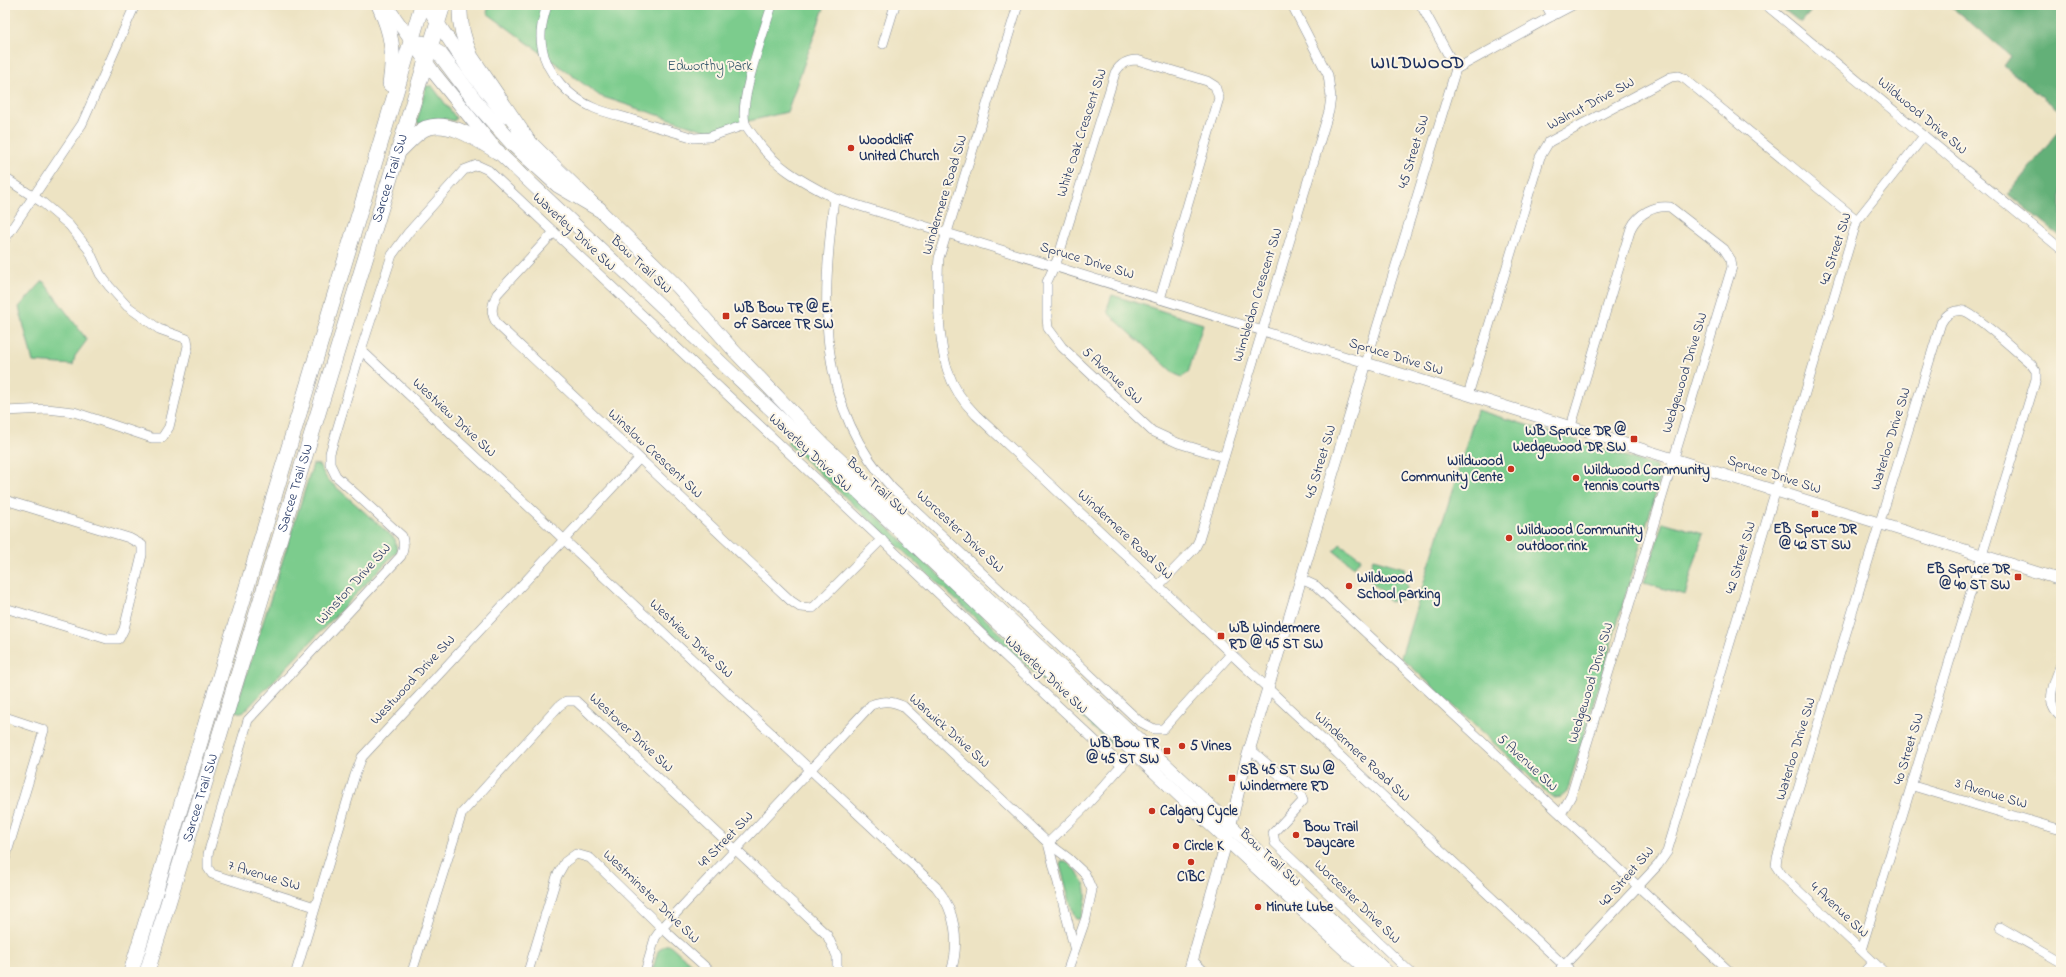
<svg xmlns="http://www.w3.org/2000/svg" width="2066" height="977" font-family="'Indie Flower',sans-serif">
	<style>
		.green { fill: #7bcc8d; stroke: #4b7e76 }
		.forest { fill: #64b078; stroke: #40706b }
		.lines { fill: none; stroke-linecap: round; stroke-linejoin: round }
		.minor-casing { stroke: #848990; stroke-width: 10 }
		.tertiary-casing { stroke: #848990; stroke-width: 12 }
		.secondary-casing { stroke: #848990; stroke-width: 14 }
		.trunk-casing { stroke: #848990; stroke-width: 16 }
		.minor { stroke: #fff; stroke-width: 9 }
		.tertiary { stroke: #fff; stroke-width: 11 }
		.secondary { stroke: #fff; stroke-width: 13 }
		.trunk { stroke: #fff; stroke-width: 15 }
		.poi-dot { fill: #c8321e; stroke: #fcf5e5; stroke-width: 1.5 }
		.labels { text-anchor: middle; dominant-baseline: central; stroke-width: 4; stroke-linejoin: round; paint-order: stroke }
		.park-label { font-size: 14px; fill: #33566a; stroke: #fcf5e5 }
		.street-label { font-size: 14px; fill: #1b2f5e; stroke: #fcf5e5 }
		.poi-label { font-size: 14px; font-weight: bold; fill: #1b2f5e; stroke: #fcf5e5; text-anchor: start }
		.district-label { font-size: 18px; font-weight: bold; letter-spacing: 1px; fill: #1b2f5e; stroke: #fcf5e5 }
	</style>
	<rect width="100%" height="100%" fill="#fcf5e5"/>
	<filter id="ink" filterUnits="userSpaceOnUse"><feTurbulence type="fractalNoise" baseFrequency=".025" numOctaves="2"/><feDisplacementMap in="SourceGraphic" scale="8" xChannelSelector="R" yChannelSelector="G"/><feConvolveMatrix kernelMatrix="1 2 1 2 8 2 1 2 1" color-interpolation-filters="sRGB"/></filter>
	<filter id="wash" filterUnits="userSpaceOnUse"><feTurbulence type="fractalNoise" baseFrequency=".012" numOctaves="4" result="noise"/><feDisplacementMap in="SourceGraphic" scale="16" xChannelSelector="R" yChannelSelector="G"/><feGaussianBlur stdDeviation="0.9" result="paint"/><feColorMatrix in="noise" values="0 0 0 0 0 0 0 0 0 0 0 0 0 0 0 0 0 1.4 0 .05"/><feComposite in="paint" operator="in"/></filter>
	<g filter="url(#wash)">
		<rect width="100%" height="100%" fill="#ede3c3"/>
		<g class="green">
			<polygon points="489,5 825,5 787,112 707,131 600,96 487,13"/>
			<path d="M426 86H432L456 118 454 121C442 117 431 118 420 124L417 122Z"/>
			<polygon points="43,281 87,340 75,356 73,365 33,362 19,307"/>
			<polygon points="1112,295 1203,324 1188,373 1182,377 1175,374 1108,313 1108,306"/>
			<polygon points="1477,410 1566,437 1655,466 1660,479 1567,792 1561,797 1553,798 1401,657"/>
			<polygon points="789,440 803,447 1050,680 1071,704 1112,743 1115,748 787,443"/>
			<polygon points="313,464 319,465 327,479 395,539 397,551 243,713 235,711"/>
			<polygon points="1663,522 1703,534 1685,595 1644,583"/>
			<polygon points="1340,544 1361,558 1354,567 1334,551"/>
			<polygon points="1373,559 1404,568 1407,589 1402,599 1390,602 1384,597 1385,594 1367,578"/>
			<path d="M1062 861H1066C1079 874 1090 884 1085 904 1084 909 1083 915 1080 919H1076L1074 916 1060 865Z"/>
			<polygon points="665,945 670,945 700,972 652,972 658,951"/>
		</g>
		<g class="forest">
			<polygon points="1778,5 1816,5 1801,23"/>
			<polygon points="1949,5 2061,5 2061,112 2004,66 2011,56"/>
			<polygon points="2061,129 2061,237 2008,194"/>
		</g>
	</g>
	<g filter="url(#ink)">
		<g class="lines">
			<defs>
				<g id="minor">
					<path d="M547 5C543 19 539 32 542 47 546 74 570 98 594 108 604 112 616 115 627 118 649 125 672 131 694 138L709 137 745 125"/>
					<path d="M772 5C764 32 739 98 745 123 747 128 752 134 755 138 775 168 804 182 834 198L1366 363 1456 69 1552 16"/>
					<path d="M1018 5 939 258C937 278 938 297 939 317 942 357 946 385 976 415L1571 972"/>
					<polyline points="1421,5 1456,69"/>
					<polyline points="1546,5 1552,16 1573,5"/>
					<polyline points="1766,5 2061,249"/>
					<polyline points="883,44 895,5"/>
					<polyline points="5,178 43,203 69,225 89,250 100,274 109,286 127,306 159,329 187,339 188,346 169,427 162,438 152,438 74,412 47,409 5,411"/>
					<path d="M834 198C822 304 815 404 892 488L1139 721 1154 729H1163L1231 654"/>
					<path d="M554 232 497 294C491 307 490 314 498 325L791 601 800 607 813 608 882 539"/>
					<polyline points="5,239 82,124 135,5"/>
					<path d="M1160 299 1219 98 1215 86 1207 81 1137 60C1126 60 1120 64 1115 73L1058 258 1047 282V318L1048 328 1062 347 1152 431 1178 443 1224 457"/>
					<path d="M361 350 936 887C956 911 960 943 951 972"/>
					<polyline points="1468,395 1540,157 1549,142 1671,77 1679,76 1685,79 1857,220"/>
					<polyline points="5,500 129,538 142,545 142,555 124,629 119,639 107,639 5,608"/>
					<polyline points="1301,579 1316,586 1333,602 1730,972"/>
					<polyline points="1158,586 1195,548 1199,540 1329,111 1331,97 1328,75 1292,5"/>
					<path d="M2061 664C2055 681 2043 703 2061 717"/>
					<polyline points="5,717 44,730 5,859"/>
					<polyline points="1250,749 1300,793 1303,801 1273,833 1275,843 1410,972"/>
					<polyline points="1913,786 2061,830"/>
					<path d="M1561 814 1571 796 1732 267 1731 260 1724 249 1670 207C1654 205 1638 214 1631 228L1571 426"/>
					<polyline points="1048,843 1086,806 1134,752"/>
					<polyline points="1048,843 1074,947"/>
					<path d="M315 907 212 874 208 868V854L248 720 401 556C404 548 404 544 402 536L336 476 330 464V453L361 350 392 255 408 233 464 170 477 165 488 170 1122 766"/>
					<polyline points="2000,927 2061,962"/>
					<path d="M1861 950 2036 379V371L2031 364C2018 353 1977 315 1964 311 1954 309 1946 314 1941 323L1777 858 1776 866 1782 875 1884 972"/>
					<polyline points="1193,961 1205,972"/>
					<polyline points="296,972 355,775 362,757 639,459"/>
					<polyline points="412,972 462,813 559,706 566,701 576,701 827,935 837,956 837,972"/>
					<polyline points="528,972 557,876 565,862 576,854 590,858 662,928 711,972"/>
					<path d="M645 972 655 938 662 928 871 705C883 700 891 701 903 706L1048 843 1068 858 1085 874 1092 890 1086 918 1067 972"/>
					<polyline points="1558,972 1658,865 1667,852 1857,220 1924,136"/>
					<polyline points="1864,972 1873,962"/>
				</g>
				<polyline id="tertiary" points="1189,972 1227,840 1246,761 1366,363 2061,580"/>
				<g id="secondary">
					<polyline points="386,5 434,73 498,152 1211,825 1369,972"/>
					<polyline points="426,5 469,70 505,116"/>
					<polyline points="518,130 677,286 735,352 823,444 1387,972"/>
				</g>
				<g id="trunk">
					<path d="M379 5C392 34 395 52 390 84"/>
					<path d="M460 5C459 23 464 41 471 57L526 138"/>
					<polyline points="422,43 440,54 479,106 513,144 558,185 599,209"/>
					<path d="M398 152C406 145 416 132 426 128 450 119 479 141 498 152"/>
					<polyline points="131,972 422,5"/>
					<path id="s1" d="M147 972 443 5"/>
				</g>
			</defs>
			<use href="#minor" class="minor-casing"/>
			<use href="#tertiary" class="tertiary-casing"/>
			<use href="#secondary" class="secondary-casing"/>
			<use href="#trunk" class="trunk-casing"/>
			<use href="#minor" class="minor"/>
			<use href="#tertiary" class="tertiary"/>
			<use href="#secondary" class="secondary"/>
			<use href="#trunk" class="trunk"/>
		</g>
	</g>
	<g class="poi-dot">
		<circle cx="851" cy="148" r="4"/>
		<rect x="722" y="312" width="8" height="8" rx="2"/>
		<rect x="1630" y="435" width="8" height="8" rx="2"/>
		<circle cx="1511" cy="469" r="4"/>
		<circle cx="1576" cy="478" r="4"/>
		<rect x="1811" y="510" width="8" height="8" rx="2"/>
		<circle cx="1509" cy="538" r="4"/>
		<rect x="2014" y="573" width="8" height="8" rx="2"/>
		<circle cx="1349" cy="586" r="4"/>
		<rect x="1217" y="632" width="8" height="8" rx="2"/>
		<circle cx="1182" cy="746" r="4"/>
		<rect x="1163" y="747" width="8" height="8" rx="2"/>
		<rect x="1228" y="774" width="8" height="8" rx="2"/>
		<circle cx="1152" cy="811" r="4"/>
		<circle cx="1296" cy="835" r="4"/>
		<circle cx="1176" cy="846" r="4"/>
		<circle cx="1191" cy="862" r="4"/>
		<circle cx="1258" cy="907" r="4"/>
	</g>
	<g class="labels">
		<g class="park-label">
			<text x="710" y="66">Edworthy Park</text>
		</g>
		<g class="street-label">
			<text transform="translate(1591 104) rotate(-28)">Walnut Drive SW</text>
			<text transform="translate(1922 116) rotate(40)">Wildwood Drive SW</text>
			<text transform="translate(1082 133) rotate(-72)">White Oak Crescent SW</text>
			<text transform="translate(1414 152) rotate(-73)">45 Street SW</text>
			<text stroke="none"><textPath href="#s1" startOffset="830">Sarcee Trail SW</textPath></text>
			<text transform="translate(945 195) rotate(-73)">Windermere Road SW</text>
			<text transform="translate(574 232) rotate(43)">Waverley Drive SW</text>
			<text transform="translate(1836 249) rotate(-72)">42 Street SW</text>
			<text transform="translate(1087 261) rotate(17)">Spruce Drive SW</text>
			<text transform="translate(641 265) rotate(43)">Bow Trail SW</text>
			<text transform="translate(1258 295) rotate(-73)">Wimbledon Crescent SW</text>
			<text transform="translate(1396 357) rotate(17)">Spruce Drive SW</text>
			<text transform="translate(1685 373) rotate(-73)">Wedgewood Drive SW</text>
			<text transform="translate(1112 376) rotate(43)">5 Avenue SW</text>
			<text transform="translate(454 418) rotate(43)">Westview Drive SW</text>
			<text transform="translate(1891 439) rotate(-73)">Waterloo Drive SW</text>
			<text transform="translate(810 453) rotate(43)">Waverley Drive SW</text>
			<text transform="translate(655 454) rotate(43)">Winslow Crescent SW</text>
			<text transform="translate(1321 462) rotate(-73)">45 Street SW</text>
			<text transform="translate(1774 475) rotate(18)">Spruce Drive SW</text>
			<text transform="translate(877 487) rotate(43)">Bow Trail SW</text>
			<text stroke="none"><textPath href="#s1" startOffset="506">Sarcee Trail SW</textPath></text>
			<text transform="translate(960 532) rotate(43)">Worcester Drive SW</text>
			<text transform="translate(1125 535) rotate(43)">Windermere Road SW</text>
			<text transform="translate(1741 558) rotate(-73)">42 Street SW</text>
			<text transform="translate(354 584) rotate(-48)">Winston Drive SW</text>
			<text transform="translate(691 639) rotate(43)">Westview Drive SW</text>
			<text transform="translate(1046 675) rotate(43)">Waverley Drive SW</text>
			<text transform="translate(413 680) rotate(-47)">Westwood Drive SW</text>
			<text transform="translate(1591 683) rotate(-73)">Wedgewood Drive SW</text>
			<text transform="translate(949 731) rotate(42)">Warwick Drive SW</text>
			<text transform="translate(631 733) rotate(43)">Westover Drive SW</text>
			<text transform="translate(1796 749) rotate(-73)">Waterloo Drive SW</text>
			<text transform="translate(1909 749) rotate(-73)">40 Street SW</text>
			<text transform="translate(1362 757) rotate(43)">Windermere Road SW</text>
			<text transform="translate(1527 763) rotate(43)">5 Avenue SW</text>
			<text transform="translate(1991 794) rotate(17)">3 Avenue SW</text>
			<text stroke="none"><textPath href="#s1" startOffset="182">Sarcee Trail SW</textPath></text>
			<text transform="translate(726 840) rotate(-46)">49 Street SW</text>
			<text transform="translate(1270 858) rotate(43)">Bow Trail SW</text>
			<text transform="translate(264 876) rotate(17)">7 Avenue SW</text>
			<text transform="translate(1627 877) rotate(-49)">42 Street SW</text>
			<text transform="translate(651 897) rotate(44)">Westminster Drive SW</text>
			<text transform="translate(1357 902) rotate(44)">Worcester Drive SW</text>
			<text transform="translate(1839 910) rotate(43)">4 Avenue SW</text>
		</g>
		<g class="poi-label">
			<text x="859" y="140">Woodcliff<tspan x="859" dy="16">United Church</tspan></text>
			<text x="734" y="308">WB Bow TR @ E.<tspan x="734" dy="16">of Sarcee TR SW</tspan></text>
			<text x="1626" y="431" text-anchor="end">WB Spruce DR @<tspan x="1626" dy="16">Wedgewood DR SW</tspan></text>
			<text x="1503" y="461" text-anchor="end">Wildwood<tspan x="1503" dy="16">Community Cente</tspan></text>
			<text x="1584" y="470">Wildwood Community<tspan x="1584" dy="16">tennis courts</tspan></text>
			<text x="1815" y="529" text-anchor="middle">EB Spruce DR<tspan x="1815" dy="16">@ 42 ST SW</tspan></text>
			<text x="1517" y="530">Wildwood Community<tspan x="1517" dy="16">outdoor rink</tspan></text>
			<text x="2010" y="569" text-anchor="end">EB Spruce DR<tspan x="2010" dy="16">@ 40 ST SW</tspan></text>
			<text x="1357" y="578">Wildwood<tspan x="1357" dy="16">School parking</tspan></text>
			<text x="1229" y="628">WB Windermere<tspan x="1229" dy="16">RD @ 45 ST SW</tspan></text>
			<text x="1159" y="743" text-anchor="end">WB Bow TR<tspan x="1159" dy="16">@ 45 ST SW</tspan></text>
			<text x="1190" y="746">5 Vines</text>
			<text x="1240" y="770">SB 45 ST SW @<tspan x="1240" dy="16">Windermere RD</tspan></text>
			<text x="1160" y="811">Calgary Cycle</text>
			<text x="1304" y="827">Bow Trail<tspan x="1304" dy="16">Daycare</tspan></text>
			<text x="1184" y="846">Circle K</text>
			<text x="1191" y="877" text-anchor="middle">CIBC</text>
			<text x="1266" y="907">Minute Lube</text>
		</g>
		<g class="district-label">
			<text x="1418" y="64">WILDWOOD</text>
		</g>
	</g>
	<rect width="2066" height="977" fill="none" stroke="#fcf5e5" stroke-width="20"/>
</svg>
